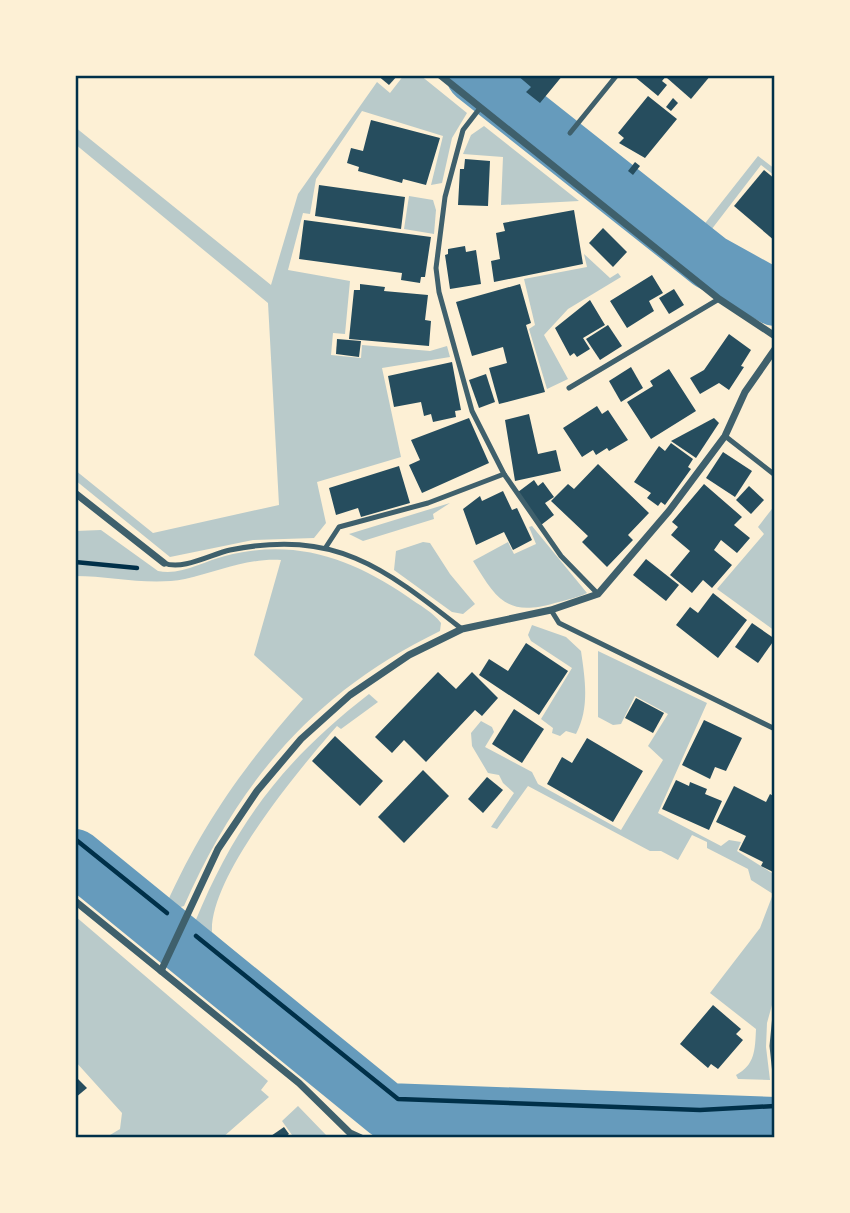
<svg xmlns="http://www.w3.org/2000/svg" width="850" height="1213" font-family="'Noto Serif',serif">
	<style>
		.green { fill: #b9caca }
		.lines { fill: none; stroke-linecap: round; stroke-linejoin: round }
		.river { stroke: #669bbc; stroke-width: 56 }
		.building { fill: #264d5e }
		.path { stroke: #003049; stroke-width: 4.5 }
		.service { stroke: #3f606c; stroke-width: 5 }
		.minor { stroke: #3f606c; stroke-width: 7 }
		.neatline { fill: none; stroke: #003049; stroke-width: 2.5 }
	</style>
	<rect width="100%" height="100%" fill="#fdf0d5"/>
	<g class="green">
		<polygon points="404,75 420,75 467,113 452,138 442,183 431,185 443,136 362,111 316,179 310,214 303,213 288,270 350,281 345,334 333,333 331,355 361,358 362,345 430,351 447,346 450,357 382,368 401,457 317,482 326,523 314,538 253,540 170,557 75,480 75,470 153,533 279,505 268,303 75,144 75,127 271,285 298,194 377,82 390,93"/>
		<polygon points="484,126 579,201 501,205 503,157 463,154 471,135"/>
		<polygon points="580,144 695,236 758,156 775,169 775,176 761,165 708,234 748,266 775,281 775,292 714,257 576,150"/>
		<polygon points="409,196 433,200 436,210 434,234 404,229"/>
		<polygon points="584,254 610,278 618,273 621,277 568,309 544,335 568,379 547,389 529,329 535,325 524,279 587,267"/>
		<polygon points="450,503 433,514 434,519 363,541 349,534"/>
		<polygon points="775,505 775,631 717,589 764,534 758,527"/>
		<path d="M532 526 587 593C577 598 566 600 555 603 507 617 497 600 473 561L508 542 514 554 536 544 529 527Z"/>
		<path d="M101 530 158 571C181 576 204 561 225 556 295 538 351 558 408 597 419 605 433 612 441 623L440 631C315 692 240 779 184 906L174 909 166 906 159 917 75 849V829L84 843 166 905C203 823 244 766 303 699L254 655 281 560C246 558 218 572 185 579 149 586 111 576 75 576V531Z"/>
		<polygon points="423,542 430,543 450,574 475,604 463,614 452,612 394,570 396,551"/>
		<path d="M532 625 566 637 581 651C585 679 590 708 576 734L566 731 560 736 552 733 553 728 541 719 572 668 531 641 528 635Z"/>
		<path d="M598 651 707 703 658 813 721 846 729 840 741 842 737 851 775 875V994L767 1023 766 1047 770 1080 738 1079 736 1075C755 1065 755 1050 756 1029L710 993 760 928 773 894 751 880 748 869 707 848V842L692 835 678 860 661 851H650L528 786 497 829 491 827 514 793 503 783 499 775 488 773 472 746 471 733 481 721 492 727 494 732 485 747 532 772 538 784 621 830 663 760 648 746 668 714 635 696 621 724 613 725 598 717Z"/>
		<path d="M369 694 378 702 341 729 337 726C300 768 209 877 212 932L332 1035 398 1087 717 1104 773 1101 775 1120 390 1106 191 943 199 944 204 932 195 922C236 822 284 760 369 694Z"/>
		<polygon points="75,867 166,940 160,953 75,884"/>
		<polygon points="75,916 268,1081 261,1090 269,1097 222,1138 105,1138 120,1129 122,1113 75,1061"/>
		<polygon points="182,953 386,1117 775,1132 775,1138 433,1138 375,1131 351,1115 182,972 178,966"/>
		<polygon points="298,1106 327,1136 329,1138 289,1138 292,1135 282,1121"/>
	</g>
	<g class="lines">
		<g class="river">
			<polyline points="474,75 710,262 775,298"/>
			<polyline points="75,857 387,1111 775,1125"/>
		</g>
	</g>
	<g class="building">
		<polygon points="377,75 398,75 389,85"/>
		<polygon points="517,75 563,75 540,103 526,92 531,87"/>
		<polygon points="637,75 667,75 662,81 667,85 658,96 635,77"/>
		<polygon points="669,75 711,75 691,99 667,78"/>
		<polygon points="648,96 677,119 645,158 619,143 624,138 618,133"/>
		<polygon points="673,98 678,103 671,111 666,107"/>
		<polygon points="371,120 440,138 426,185 403,179 402,183 358,171 359,167 347,163 351,148 363,151"/>
		<polygon points="465,159 490,161 488,206 458,205 460,169 464,169"/>
		<polygon points="635,162 640,166 633,175 628,171"/>
		<polygon points="764,170 775,179 775,241 734,206"/>
		<polygon points="319,185 405,197 401,229 315,216"/>
		<polygon points="574,210 583,264 494,282 491,261 500,259 496,233 505,231 503,223"/>
		<polygon points="304,220 431,237 425,277 421,277 420,283 401,280 402,273 299,259"/>
		<polygon points="603,228 627,252 613,267 589,243"/>
		<polygon points="465,246 466,252 476,250 481,284 450,289 445,255 448,254 448,249"/>
		<polygon points="652,275 663,293 649,301 654,311 627,328 610,301"/>
		<polygon points="360,284 385,287 384,291 428,295 425,320 431,321 429,346 349,339 354,290 360,290"/>
		<polygon points="520,284 531,323 526,325 545,392 499,404 489,368 507,363 503,347 472,356 456,302"/>
		<polygon points="674,289 684,305 669,314 659,298"/>
		<polygon points="590,300 605,325 583,338 590,349 577,357 574,353 570,356 555,328"/>
		<polygon points="608,325 622,346 600,360 586,339"/>
		<polygon points="729,334 751,350 741,366 744,367 729,390 719,383 700,394 690,378 704,370"/>
		<polygon points="337,339 361,341 359,357 336,354"/>
		<polygon points="452,362 461,410 455,411 456,417 433,422 431,414 424,416 421,402 394,407 388,376"/>
		<polygon points="631,367 643,388 621,402 609,381"/>
		<polygon points="669,369 696,411 651,439 627,402 653,386 650,381"/>
		<polygon points="486,374 495,402 479,408 469,380"/>
		<polygon points="597,406 602,414 608,410 628,440 609,451 607,448 596,455 593,450 582,457 563,428"/>
		<polygon points="529,414 538,454 556,450 561,471 515,481 505,420"/>
		<polygon points="469,418 489,463 422,493 409,465 420,460 411,440"/>
		<polygon points="714,418 719,423 696,458 671,441"/>
		<polygon points="671,443 693,459 688,467 691,469 665,505 661,502 658,506 647,498 651,493 634,482 659,446 665,451"/>
		<polygon points="723,452 752,471 735,497 706,478"/>
		<polygon points="598,464 649,513 628,535 633,540 607,567 582,542 588,536 551,501 568,484 574,489"/>
		<polygon points="399,466 410,503 361,517 358,508 336,515 329,488"/>
		<polygon points="534,480 538,486 543,482 554,497 545,503 554,515 541,525 518,492"/>
		<polygon points="704,484 742,517 734,525 750,538 737,553 721,540 714,550 732,565 712,588 703,580 692,593 670,575 690,551 671,535 678,527 672,522"/>
		<polygon points="749,486 764,500 751,514 736,500"/>
		<polygon points="503,491 512,510 517,508 532,540 513,550 504,532 476,545 463,509 480,496 482,501"/>
		<polygon points="646,559 679,585 666,601 633,575"/>
		<polygon points="713,593 747,620 718,658 676,625 690,607 698,613"/>
		<polygon points="752,623 775,639 758,663 735,647"/>
		<polygon points="526,643 568,671 539,715 479,675 489,659 508,671"/>
		<polygon points="438,672 456,689 472,672 498,698 482,716 475,710 426,762 404,740 392,753 375,737"/>
		<polygon points="636,698 664,713 653,733 625,718"/>
		<polygon points="514,709 544,729 522,763 492,744"/>
		<polygon points="704,720 742,738 726,771 715,767 710,779 682,765"/>
		<polygon points="335,736 383,781 360,806 312,761"/>
		<polygon points="587,738 643,771 613,822 547,784 562,757 572,763"/>
		<polygon points="423,770 449,796 404,843 378,817"/>
		<polygon points="487,777 503,790 483,813 468,799"/>
		<polygon points="676,780 689,786 690,782 707,789 705,794 722,801 709,830 662,809"/>
		<polygon points="734,786 766,802 770,794 775,797 775,873 761,866 763,862 739,850 746,836 716,822"/>
		<polygon points="713,1005 741,1029 736,1034 743,1040 718,1069 711,1064 708,1068 680,1044"/>
		<polygon points="75,1076 87,1088 75,1098"/>
		<polygon points="284,1127 289,1134 284,1138 268,1138"/>
	</g>
	<g class="lines">
		<g class="path">
			<polyline points="75,562 137,568"/>
			<polyline points="75,839 167,913"/>
			<polyline points="196,936 398,1099 700,1110 775,1106"/>
		</g>
		<g class="service">
			<polyline points="480,108 463,130 445,197 436,268 439,292 472,411 504,474 561,556 598,594"/>
			<polyline points="570,133 617,75"/>
			<polyline points="569,388 719,299"/>
			<polyline points="725,436 775,475"/>
			<polyline points="326,547 339,527 428,503 504,474"/>
			<path d="M164 563C182 571 212 554 230 550 335 529 383 567 462 629"/>
			<polyline points="551,610 559,623 775,729"/>
			<polyline points="775,1015 772,1046 775,1074"/>
		</g>
		<g class="minor">
			<polyline points="440,75 719,299 775,336"/>
			<polyline points="75,493 164,563"/>
			<polyline points="75,901 299,1083 350,1133 361,1138"/>
			<polyline points="161,971 218,849 257,791 301,739 350,695 409,655 462,629 551,610 598,594 669,511 725,436 745,392 775,349"/>
		</g>
	</g>
	<rect width="850" height="1213" fill="none" stroke="#fdf0d5" stroke-width="154"/>
	<rect x="77" y="77" width="696" height="1059" class="neatline"/>
</svg>
